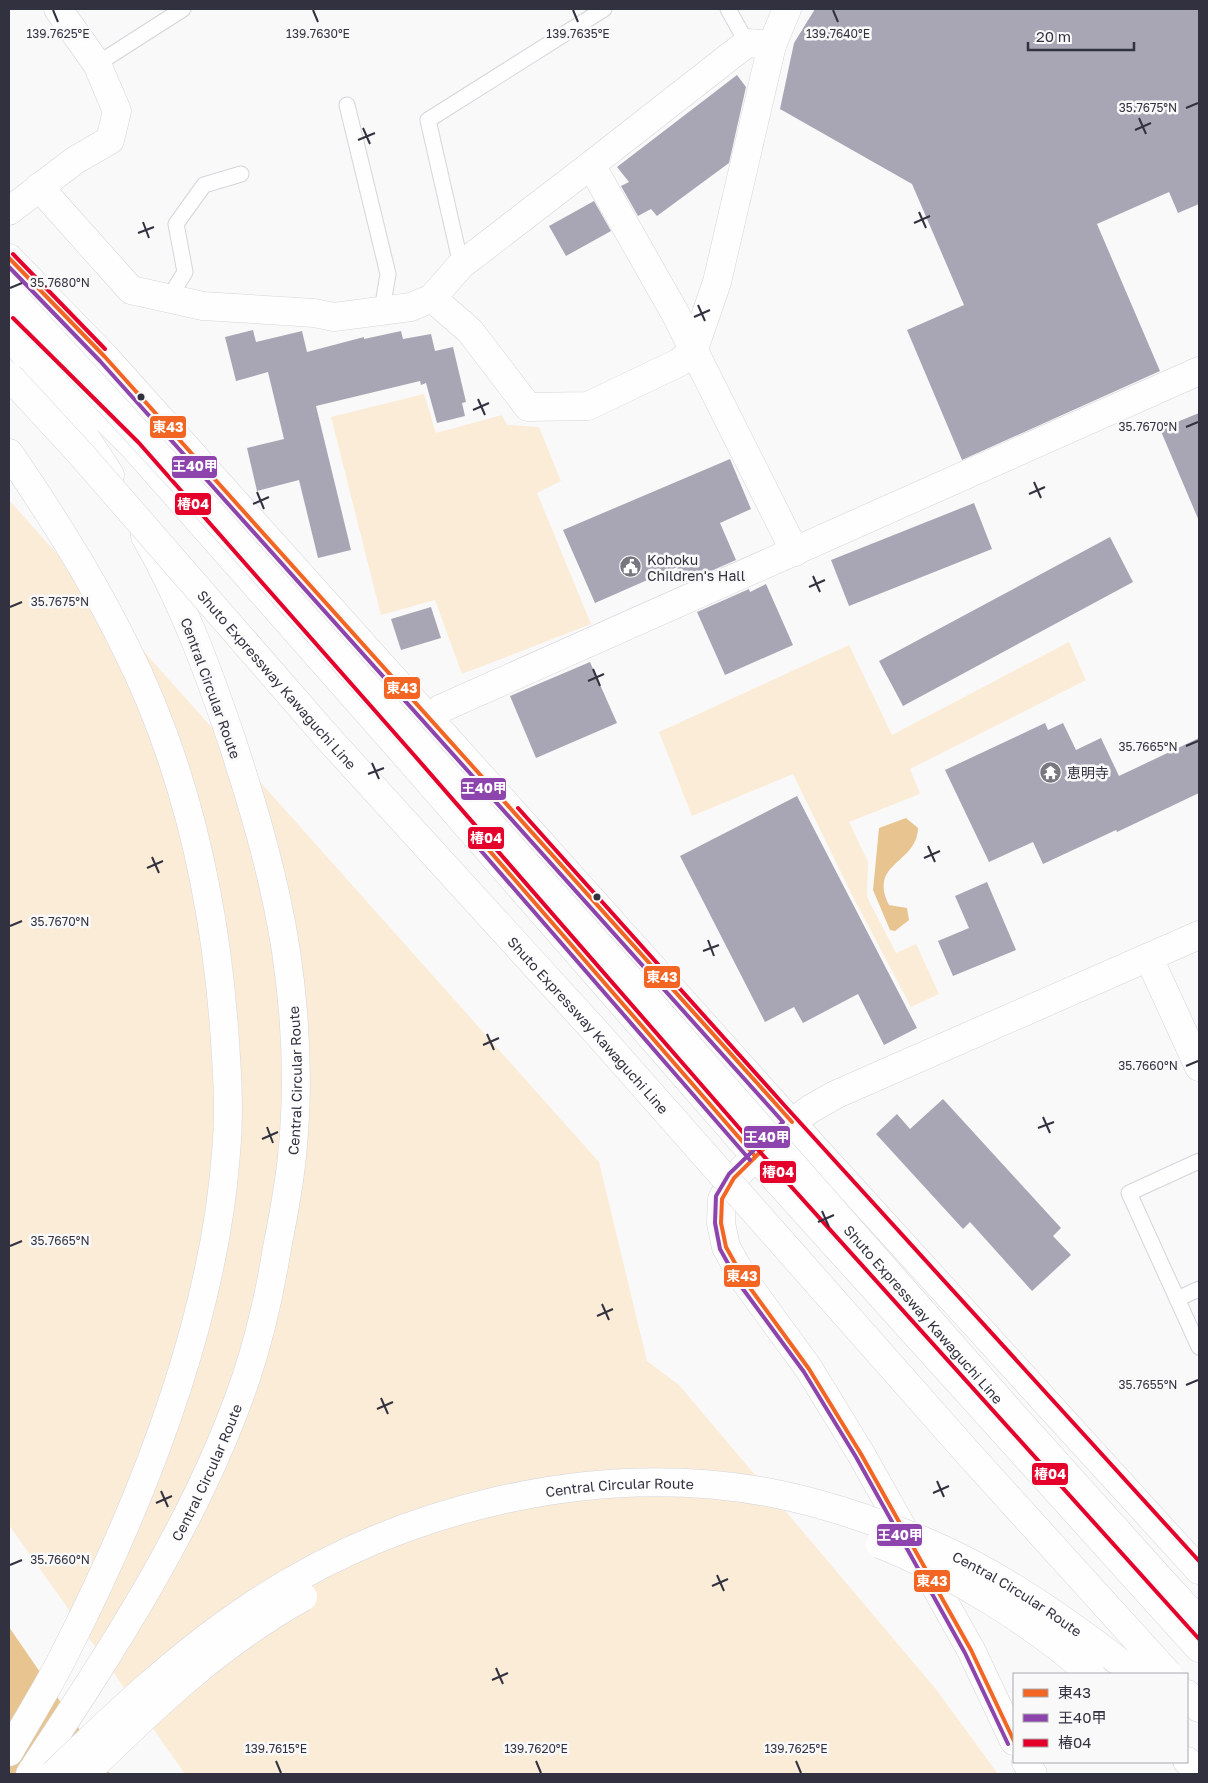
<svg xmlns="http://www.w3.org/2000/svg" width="1208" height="1783" font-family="'Golos Text','Noto Sans JP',sans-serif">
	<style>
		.green { fill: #fbecd7 }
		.water { fill: #e8c590 }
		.building { fill: #a8a6b4 }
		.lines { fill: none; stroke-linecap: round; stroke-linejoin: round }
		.lane-casing { stroke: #d5d5db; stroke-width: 17 }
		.street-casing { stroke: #d5d5db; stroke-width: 29 }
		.secondary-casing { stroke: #d5d5db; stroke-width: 29 }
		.primary-casing { stroke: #d5d5db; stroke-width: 29 }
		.highway-casing { stroke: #d5d5db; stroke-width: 29 }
		.lane { stroke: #fefefe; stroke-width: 15 }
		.street { stroke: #fefefe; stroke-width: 28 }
		.secondary { stroke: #fefefe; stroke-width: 28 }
		.primary { stroke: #fefefe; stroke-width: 28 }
		.highway { stroke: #fefefe; stroke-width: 28 }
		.highway-bridge-casing { stroke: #d5d5db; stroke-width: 29; stroke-linecap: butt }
		.highway-bridge { stroke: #fefefe; stroke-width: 28 }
		.bus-1-casing { stroke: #f9f9f9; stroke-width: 8 }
		.bus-2-casing { stroke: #f9f9f9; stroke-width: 8 }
		.bus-3-casing { stroke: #f9f9f9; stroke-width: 8 }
		.bus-1 { stroke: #f26522; stroke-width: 4 }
		.bus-2 { stroke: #8e44ad; stroke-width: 4 }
		.bus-3 { stroke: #e4002b; stroke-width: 4 }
		.ticks { fill: none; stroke: #32313f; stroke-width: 2 }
		.bus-dot { fill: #32313f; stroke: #f9f9f9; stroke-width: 2 }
		.labels { text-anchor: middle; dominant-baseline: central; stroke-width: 5; stroke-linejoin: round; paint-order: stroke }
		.poi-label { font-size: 14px; fill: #32313f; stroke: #f9f9f9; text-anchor: start }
		.street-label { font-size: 14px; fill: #32313f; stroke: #f9f9f9 }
		.ticks-label { font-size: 12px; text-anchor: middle; fill: #32313f; stroke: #f9f9f9; stroke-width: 5; stroke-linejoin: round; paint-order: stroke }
		.line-badge { stroke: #f9f9f9; stroke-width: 2 }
		.badge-label { font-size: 14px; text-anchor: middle; font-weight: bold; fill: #fff }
	</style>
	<rect width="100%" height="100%" fill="#f9f9f9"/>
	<g class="green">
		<polygon points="424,394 436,433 502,415 507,425 539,427 561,481 537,493 591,624 462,674 435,600 381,615 331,417"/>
		<polygon points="9,500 599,1162 647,1361 679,1385 935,1688 998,1774 185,1774 9,1525"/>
		<polygon points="1069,642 1086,680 910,769 920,794 849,822 868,862 867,897 896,953 916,944 939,994 911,1007 852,895 793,774 692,816 659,732 849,645 892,735"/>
	</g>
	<g class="water">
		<path d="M906 818 918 828C917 864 868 862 889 905L907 908 909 920 895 931 890 930 873 890 879 828Z"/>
		<polygon points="9,1627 110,1774 9,1774"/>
	</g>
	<g class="building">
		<polygon points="815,9 1199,9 1199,204 1178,213 1169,192 1097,224 1160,371 962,460 907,330 964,305 912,184 780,109 794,43"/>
		<polygon points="737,75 746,87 729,163 657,216 651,209 638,216 621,186 629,182 617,167"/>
		<polygon points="594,201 611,231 566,256 549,226"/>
		<polygon points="253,330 256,342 302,331 307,352 364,337 364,339 401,331 403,339 431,334 435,351 453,347 466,402 462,403 465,416 437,423 426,383 421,385 420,381 316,406 351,550 318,558 299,480 257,491 247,448 284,439 268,372 236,381 225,337"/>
		<polygon points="1199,413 1199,521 1160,429"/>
		<polygon points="730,459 751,509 720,523 736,560 684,583 677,567 595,603 563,530"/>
		<polygon points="974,503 992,549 849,606 831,560"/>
		<polygon points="1110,537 1133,582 903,706 879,661"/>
		<polygon points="766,584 793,645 725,675 697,612 749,589 750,592"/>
		<polygon points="431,607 441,638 401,650 391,619"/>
		<polygon points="590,662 617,723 536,758 510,696"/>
		<polygon points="1045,723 1048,730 1063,723 1076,750 1101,738 1119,776 1199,738 1199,793 1117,832 1116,830 1043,864 1033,842 989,862 945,770"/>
		<polygon points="797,796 917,1028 884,1045 858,994 803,1023 794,1007 765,1022 680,856"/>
		<polygon points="987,882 1016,950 953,976 938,941 969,928 955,896"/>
		<polygon points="943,1099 1061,1228 1053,1236 1071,1255 1032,1291 970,1222 963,1229 876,1134 897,1114 910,1129"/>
	</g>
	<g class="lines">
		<defs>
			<g id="lane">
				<polyline points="728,9 747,43"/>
				<polyline points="97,64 183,9"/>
				<polyline points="347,105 388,274 382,310"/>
				<polyline points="461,265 428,120 604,9"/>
				<polyline points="169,298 185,272 176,224 204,185 241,174"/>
				<polyline points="1199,1161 1129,1193 1199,1347"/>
				<polyline points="1177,1299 1199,1289"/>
			</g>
			<g id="street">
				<polyline points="591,165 675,313 795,552"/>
				<polyline points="39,187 131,290 203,306 314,313 334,317 411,307 432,298 461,265 591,165 747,43 772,45"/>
				<polyline points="9,211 74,161 110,140 117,111 97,64 58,9"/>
				<polyline points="432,298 470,331 528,407 588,406 680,362 694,349 717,282 772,45 787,9"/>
				<polyline points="420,740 431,720 440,709 1199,371"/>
				<polyline points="1149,958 1199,1067"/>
				<polyline points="792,1122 812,1108 837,1094 1199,935"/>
			</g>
			<polyline id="secondary" points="755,1156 1199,1648"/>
			<g id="primary">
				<polyline points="9,258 105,357 780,1110 1199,1570"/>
				<polyline points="22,335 134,447 409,759 755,1156"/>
				<polyline points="768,1144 734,1178 722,1199 721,1223 726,1247 745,1281 809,1369 861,1454 971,1650 1014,1741"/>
				<polyline points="1026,1762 1033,1774"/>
			</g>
			<g id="highway">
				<path d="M9 335C46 379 79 426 110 475"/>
				<path d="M9 453C51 514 91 577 124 644 184 762 214 896 224 1027 227 1069 230 1111 226 1153 213 1327 140 1507 61 1661 45 1692 26 1722 9 1752"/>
				<polyline points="1187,1694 1199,1708"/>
				<polyline points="1187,1761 1199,1772"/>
				<path id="s1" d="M30 1774C112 1650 198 1520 246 1378 260 1336 270 1292 277 1248 283 1218 289 1187 292 1156 299 1089 296 1018 286 951 275 880 255 812 233 744 209 673 183 602 145 536"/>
			</g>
		</defs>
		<use href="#lane" class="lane-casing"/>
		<use href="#street" class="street-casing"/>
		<use href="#secondary" class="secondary-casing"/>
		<use href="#primary" class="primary-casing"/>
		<use href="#highway" class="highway-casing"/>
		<use href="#lane" class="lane"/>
		<use href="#street" class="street"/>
		<use href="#secondary" class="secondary"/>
		<use href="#primary" class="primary"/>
		<use href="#highway" class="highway"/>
		<defs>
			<g id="highway-bridge">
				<path id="s2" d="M9 293 195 495 634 984 1012 1414 1161 1580 1199 1621"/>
				<path id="s3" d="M9 376 80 453 328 738 597 1033 967 1452 1168 1674"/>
				<path d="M880 1544C954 1574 1031 1622 1091 1674"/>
				<path id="s4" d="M54 1774C114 1716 175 1658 244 1611 391 1510 589 1460 767 1492 829 1504 889 1525 946 1551 1013 1582 1078 1629 1135 1674"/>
				<path d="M85 1774C152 1708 220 1643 303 1597"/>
			</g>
		</defs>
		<use href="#highway-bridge" class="highway-bridge-casing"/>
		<use href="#highway-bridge" class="highway-bridge"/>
		<defs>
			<g id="bus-1">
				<polyline points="9,258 105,357 792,1122"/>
				<polyline points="481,841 755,1156"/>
				<polyline points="787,1126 734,1178 722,1199 721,1223 726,1247 745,1281 809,1369 861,1454 971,1650 1014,1741"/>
			</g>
			<g id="bus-2">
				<polyline points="9,267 100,361 783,1122 729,1174 716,1196 715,1223 720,1249 740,1285 804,1372 856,1457 965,1653 1008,1744"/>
				<polyline points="476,845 750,1160"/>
			</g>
			<g id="bus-3">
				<polyline points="13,254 105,349"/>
				<polyline points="13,318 139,443 414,755 760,1152 1199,1639"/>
				<polyline points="518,808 785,1106 1199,1561"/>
			</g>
		</defs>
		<use href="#bus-1" class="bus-1-casing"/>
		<use href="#bus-2" class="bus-2-casing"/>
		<use href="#bus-3" class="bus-3-casing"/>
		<use href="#bus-1" class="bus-1"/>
		<use href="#bus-2" class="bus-2"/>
		<use href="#bus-3" class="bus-3"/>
	</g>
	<path class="ticks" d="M53 10 58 22M313 10 318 22M573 10 578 22M833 10 838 22M1186 108 1198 103M1139 118 1146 134M363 128 370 144M1135 130 1151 123M358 140 375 133M919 212 926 228M143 222 149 238M914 223 930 216M138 233 154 227M10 288 22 283M698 305 705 321M694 317 710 310M478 399 485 415M473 410 489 403M1186 427 1198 422M1034 482 1041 498M257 492 264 509M1029 494 1045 487M253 504 269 497M813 576 820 592M809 587 825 580M10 607 22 602M593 669 600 686M588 681 604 674M1186 746 1198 741M372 763 379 779M368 774 384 768M928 846 935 862M152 857 159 873M924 858 940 851M147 868 163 861M10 926 22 921M708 940 714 956M703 951 719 945M487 1034 494 1050M483 1045 499 1038M1186 1066 1198 1061M1043 1117 1050 1133M267 1127 273 1143M1038 1128 1054 1122M262 1139 278 1132M822 1211 829 1227M818 1222 834 1215M10 1246 22 1241M602 1304 609 1320M597 1316 613 1309M1186 1385 1198 1380M381 1398 388 1414M377 1409 393 1402M937 1481 944 1497M161 1491 168 1507M933 1493 949 1486M156 1503 172 1496M10 1565 22 1560M717 1575 724 1591M712 1586 728 1579M496 1668 503 1684M492 1680 508 1673M276 1761 281 1773M536 1761 541 1773M796 1761 801 1773"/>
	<defs>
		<symbol id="civic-disc" viewBox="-11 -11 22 22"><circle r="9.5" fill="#787780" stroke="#f9f9f9"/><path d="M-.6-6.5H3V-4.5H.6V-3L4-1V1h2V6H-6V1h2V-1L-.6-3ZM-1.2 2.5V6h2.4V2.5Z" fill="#fff"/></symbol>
		<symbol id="temple-disc" viewBox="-11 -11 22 22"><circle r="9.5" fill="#787780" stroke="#f9f9f9"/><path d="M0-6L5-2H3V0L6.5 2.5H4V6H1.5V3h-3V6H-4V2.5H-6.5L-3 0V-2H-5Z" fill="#fff"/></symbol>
	</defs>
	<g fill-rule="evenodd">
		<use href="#civic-disc" x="618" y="554" width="25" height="25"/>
		<use href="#temple-disc" x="1038" y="760" width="25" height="25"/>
	</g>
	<g class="bus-dot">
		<circle cx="141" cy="397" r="4.5"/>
		<circle cx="597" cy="897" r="4.5"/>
	</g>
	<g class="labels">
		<g class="poi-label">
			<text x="647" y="559">Kohoku<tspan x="647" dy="16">Children's Hall</tspan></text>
			<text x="1067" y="772">恵明寺</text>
		</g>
		<g class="street-label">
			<text stroke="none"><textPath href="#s3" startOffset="405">Shuto Expressway Kawaguchi Line</textPath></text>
			<text transform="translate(211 688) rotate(70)">Central Circular Route</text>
			<text stroke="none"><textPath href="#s3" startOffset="870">Shuto Expressway Kawaguchi Line</textPath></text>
			<text stroke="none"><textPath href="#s1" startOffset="755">Central Circular Route</textPath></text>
			<text stroke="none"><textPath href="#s2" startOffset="1371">Shuto Expressway Kawaguchi Line</textPath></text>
			<text stroke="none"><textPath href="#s1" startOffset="350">Central Circular Route</textPath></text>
			<text stroke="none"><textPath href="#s4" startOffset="652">Central Circular Route</textPath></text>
			<text stroke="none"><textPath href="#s4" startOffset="1072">Central Circular Route</textPath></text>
		</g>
	</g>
	<g class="ticks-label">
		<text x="58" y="38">139.7625°E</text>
		<text x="318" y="38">139.7630°E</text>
		<text x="578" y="38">139.7635°E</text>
		<text x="838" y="38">139.7640°E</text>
		<text x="1148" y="112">35.7675°N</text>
		<text x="60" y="287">35.7680°N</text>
		<text x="1148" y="431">35.7670°N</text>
		<text x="60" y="606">35.7675°N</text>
		<text x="1148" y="751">35.7665°N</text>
		<text x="60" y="926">35.7670°N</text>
		<text x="1148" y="1070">35.7660°N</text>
		<text x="60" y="1245">35.7665°N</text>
		<text x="1148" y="1389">35.7655°N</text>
		<text x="60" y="1564">35.7660°N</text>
		<text x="276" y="1753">139.7615°E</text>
		<text x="536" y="1753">139.7620°E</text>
		<text x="796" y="1753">139.7625°E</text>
	</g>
	<g class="line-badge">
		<rect x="149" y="415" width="38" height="24" rx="5" fill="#f26522"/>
		<rect x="171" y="455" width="47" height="24" rx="5" fill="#8e44ad"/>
		<rect x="174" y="492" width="38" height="24" rx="5" fill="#e4002b"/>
		<rect x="383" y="676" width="38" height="24" rx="5" fill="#f26522"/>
		<rect x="460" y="777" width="47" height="24" rx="5" fill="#8e44ad"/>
		<rect x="467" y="826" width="38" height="24" rx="5" fill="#e4002b"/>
		<rect x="643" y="965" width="38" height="24" rx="5" fill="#f26522"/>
		<rect x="743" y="1125" width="48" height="24" rx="5" fill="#8e44ad"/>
		<rect x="759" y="1160" width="38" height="24" rx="5" fill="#e4002b"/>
		<rect x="723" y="1264" width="38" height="24" rx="5" fill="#f26522"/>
		<rect x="1031" y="1462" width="38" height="24" rx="5" fill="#e4002b"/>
		<rect x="876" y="1523" width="47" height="24" rx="5" fill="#8e44ad"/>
		<rect x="913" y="1569" width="38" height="24" rx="5" fill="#f26522"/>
	</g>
	<g class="badge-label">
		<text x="168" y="432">東43</text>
		<text x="195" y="471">王40甲</text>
		<text x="193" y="509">椿04</text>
		<text x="402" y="693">東43</text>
		<text x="484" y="793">王40甲</text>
		<text x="486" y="843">椿04</text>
		<text x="662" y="982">東43</text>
		<text x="767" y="1142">王40甲</text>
		<text x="778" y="1177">椿04</text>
		<text x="742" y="1281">東43</text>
		<text x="1050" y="1479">椿04</text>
		<text x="900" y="1540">王40甲</text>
		<text x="932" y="1586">東43</text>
	</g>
	<rect width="1208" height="1783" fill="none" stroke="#32313f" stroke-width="20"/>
	<rect x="1013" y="1673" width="175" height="90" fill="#f9f9f9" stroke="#a9a9af"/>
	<rect x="1023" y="1689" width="25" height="8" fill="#f26522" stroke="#a9a9af"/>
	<text x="1058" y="1698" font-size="15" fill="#32313f">東43</text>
	<rect x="1023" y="1714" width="25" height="8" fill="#8e44ad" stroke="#a9a9af"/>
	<text x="1058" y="1723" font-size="15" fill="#32313f">王40甲</text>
	<rect x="1023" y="1739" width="25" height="8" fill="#e4002b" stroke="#a9a9af"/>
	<text x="1058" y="1748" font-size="15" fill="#32313f">椿04</text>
	<path d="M1028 42v8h106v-8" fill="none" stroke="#32313f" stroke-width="2.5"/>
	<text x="1036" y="42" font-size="15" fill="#32313f" stroke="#f9f9f9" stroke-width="4" paint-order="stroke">20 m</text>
</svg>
